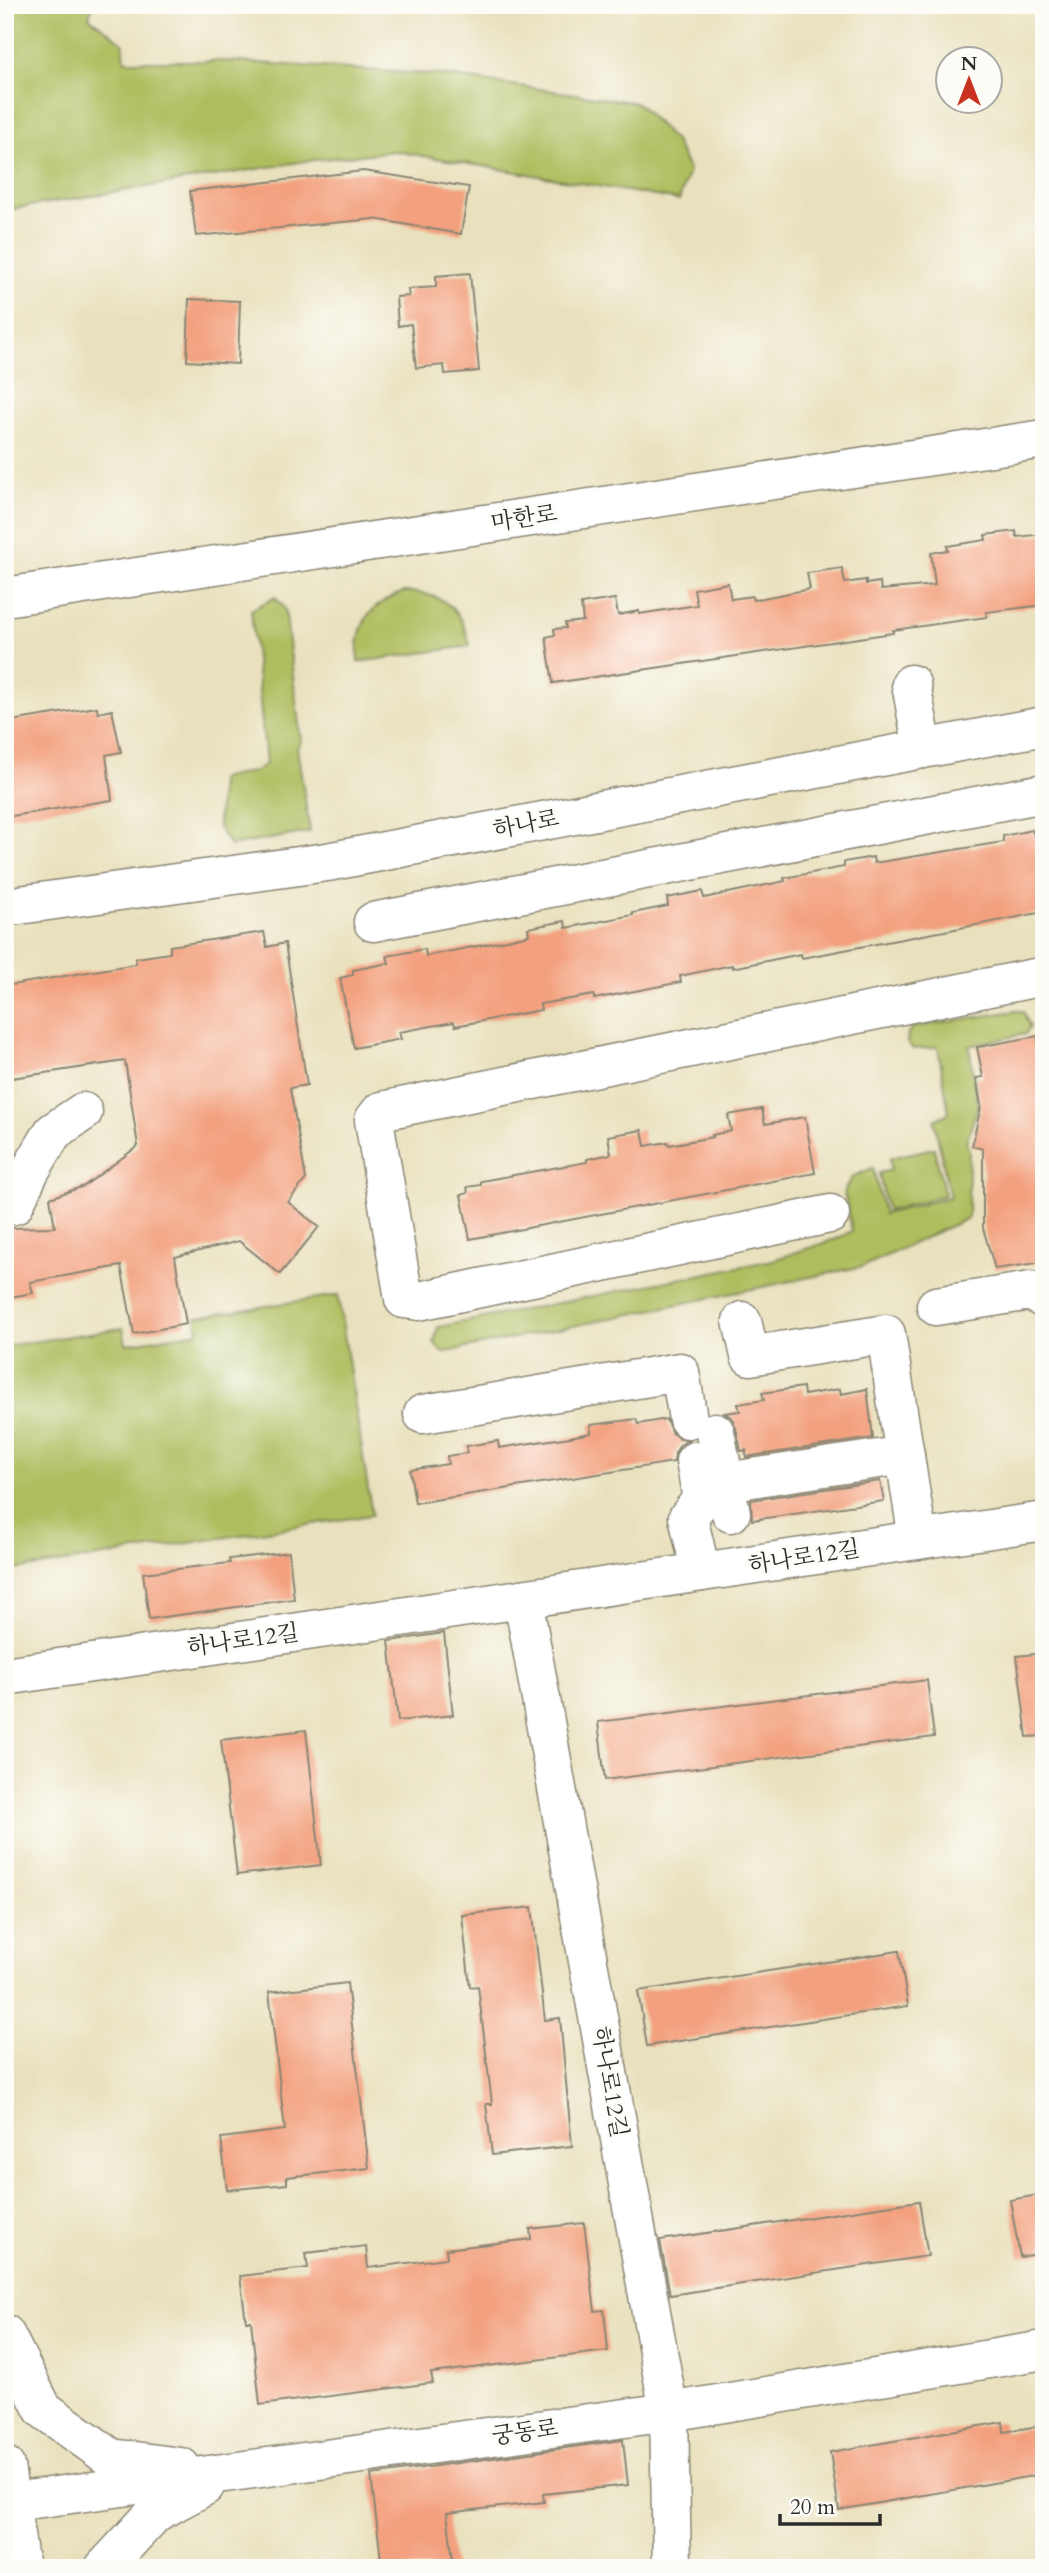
<svg xmlns="http://www.w3.org/2000/svg" width="1049" height="2573" font-family="Cardo,'Noto Serif KR',serif">
	<style>
		.green { fill: #afbd5f; stroke: #6d7445; stroke-width: 2 }
		.building { fill: #f3a07e }
		.lines { fill: none; stroke-linecap: round; stroke-linejoin: round }
		.minor-casing { stroke: #8a8674; stroke-width: 41 }
		.minor { stroke: #fff; stroke-width: 38 }
		.labels { text-anchor: middle; dominant-baseline: central; stroke-width: 6; stroke-linejoin: round; paint-order: stroke }
		.street-label { font-size: 23px; fill: #2b2b2b; stroke: #fdfcf7 }
	</style>
	<rect width="100%" height="100%" fill="#fdfcf7"/>
	<filter id="ink" filterUnits="userSpaceOnUse"><feTurbulence type="fractalNoise" baseFrequency=".0143" numOctaves="2"/><feDisplacementMap in="SourceGraphic" scale="14" xChannelSelector="R" yChannelSelector="G"/><feConvolveMatrix kernelMatrix="1 2 1 2 8 2 1 2 1" color-interpolation-filters="sRGB"/></filter>
	<filter id="wash" filterUnits="userSpaceOnUse"><feTurbulence type="fractalNoise" baseFrequency=".00686" numOctaves="4" result="noise"/><feDisplacementMap in="SourceGraphic" scale="28" xChannelSelector="R" yChannelSelector="G"/><feGaussianBlur stdDeviation="1.57" result="paint"/><feColorMatrix in="noise" values="0 0 0 0 0 0 0 0 0 0 0 0 0 0 0 0 0 1.4 0 .05"/><feComposite in="paint" operator="in"/></filter>
	<g filter="url(#wash)">
		<rect width="100%" height="100%" fill="#e9e1be"/>
		<g class="green">
			<polygon points="5,5 93,5 89,17 123,43 125,61 226,61 442,75 637,103 675,141 689,171 679,200 395,151 306,161 5,210"/>
			<path d="M404 592C442 592 462 608 470 646L358 662C356 624 368 605 404 592Z"/>
			<polygon points="275,597 285,609 301,742 297,748 310,832 230,846 218,827 220,779 255,771 266,764 251,610"/>
			<polygon points="1016,1011 1023,1011 1030,1027 1025,1034 969,1046 978,1106 966,1143 969,1150 968,1218 864,1266 442,1353 434,1342 438,1327 773,1260 836,1239 852,1231 844,1192 852,1177 873,1168 884,1214 950,1197 934,1120 949,1113 938,1047 913,1049 907,1043 908,1033 912,1027"/>
			<polygon points="934,1148 945,1195 887,1211 879,1173 891,1170 890,1158"/>
			<polygon points="338,1295 372,1515 13,1570 5,1523 5,1346 123,1328 126,1344 198,1332 196,1317"/>
		</g>
		<g id="blocks">
			<g class="building">
				<polygon points="363,171 469,187 461,234 374,219 196,236 190,191"/>
				<polygon points="470,273 479,371 445,374 444,365 416,368 411,324 398,326 396,297 409,296 408,289 436,287 436,276"/>
				<polygon points="189,299 240,301 238,364 187,361"/>
				<polygon points="1016,531 1017,537 1044,534 1044,605 986,612 987,617 893,630 893,633 553,683 546,637 555,635 554,629 566,628 565,623 583,621 581,604 615,599 618,615 639,611 639,614 697,605 694,589 728,583 731,599 752,596 753,600 810,589 807,573 842,568 845,583 866,580 866,584 880,582 881,590 935,585 931,553 948,550 947,546 986,540 985,535"/>
				<polygon points="97,707 98,713 112,710 121,752 106,755 112,800 5,817 5,722"/>
				<polygon points="1032,830 1034,835 1044,833 1044,912 802,958 801,954 732,968 732,965 680,976 681,982 594,999 594,995 540,1004 541,1010 455,1026 454,1022 399,1032 401,1039 354,1048 340,978 353,975 353,970 389,963 387,956 425,949 426,956 493,943 529,935 528,928 565,921 566,928 633,915 633,913 668,906 667,898 702,891 704,898 785,881 784,878 844,867 844,862 873,857 874,863 1003,842 1003,836"/>
				<polygon points="264,932 267,947 285,943 307,1085 290,1088 306,1179 288,1202 319,1227 280,1274 239,1241 175,1257 186,1324 134,1334 121,1266 30,1282 33,1293 5,1298 5,1228 55,1227 50,1198 84,1186 138,1146 125,1061 5,1079 5,986 136,964 136,958 170,953 170,946"/>
				<polygon points="1038,1036 1038,1042 1044,1041 1044,1262 995,1269 983,1228 983,1149 972,1146 981,1106 976,1078 983,1077 977,1047"/>
				<polygon points="762,1109 765,1124 805,1117 815,1173 470,1239 461,1195 468,1193 467,1187 481,1185 481,1181 587,1162 587,1159 611,1154 608,1136 642,1130 645,1146 668,1142 669,1145 713,1137 712,1135 731,1131 728,1115"/>
				<polygon points="803,1387 804,1395 840,1389 841,1394 867,1389 873,1438 746,1457 746,1450 741,1451 736,1428 732,1418 725,1413 740,1411 738,1404 764,1400 762,1393"/>
				<polygon points="636,1419 638,1424 666,1419 672,1433 680,1439 689,1440 680,1445 675,1453 674,1462 415,1503 410,1470 448,1464 447,1456 467,1453 466,1446 498,1441 499,1448 570,1437 591,1433 590,1425"/>
				<polygon points="880,1481 884,1501 752,1520 751,1500"/>
				<polygon points="289,1552 294,1599 149,1619 143,1573 230,1563 229,1559"/>
				<polygon points="444,1633 453,1715 398,1721 389,1641"/>
				<polygon points="1044,1653 1044,1736 1027,1737 1017,1656"/>
				<polygon points="927,1680 934,1737 605,1780 598,1722"/>
				<polygon points="306,1730 321,1865 237,1875 221,1740"/>
				<polygon points="532,1907 545,2020 560,2018 572,2146 492,2155 486,2104 492,2104 478,1986 470,1987 462,1915"/>
				<polygon points="899,1951 908,2006 647,2046 638,1991"/>
				<polygon points="347,1983 369,2168 287,2177 287,2184 227,2190 221,2138 285,2130 269,1992"/>
				<polygon points="1044,2194 1044,2253 1020,2257 1010,2200"/>
				<polygon points="919,2201 928,2256 670,2295 660,2240"/>
				<polygon points="584,2223 595,2311 604,2310 608,2351 431,2373 433,2383 260,2405 251,2321 246,2321 240,2276 308,2268 306,2253 366,2246 368,2268 447,2258 446,2249 531,2239 530,2229"/>
				<polygon points="1003,2422 1004,2432 1044,2425 1044,2474 839,2510 830,2452"/>
				<polygon points="623,2440 628,2485 543,2494 544,2502 447,2513 454,2568 382,2568 371,2475"/>
			</g>
		</g>
	</g>
	<g filter="url(#ink)">
		<use href="#blocks" fill-opacity="0" stroke="#8a8674" stroke-width="2"/>
		<g class="lines">
			<defs>
				<g id="minor">
					<polyline points="5,597 1044,439"/>
					<polyline points="911,684 923,749"/>
					<polyline points="5,907 327,862 1044,726"/>
					<polyline points="373,922 1044,793"/>
					<polyline points="5,1206 14,1205 30,1171 53,1132 83,1112"/>
					<polyline points="830,1214 419,1301 404,1299 374,1120 381,1111 1044,976"/>
					<polyline points="936,1306 1031,1291 1044,1299"/>
					<polyline points="742,1321 750,1356 886,1334 918,1540"/>
					<polyline points="423,1414 680,1372 688,1419"/>
					<polyline points="715,1432 731,1513"/>
					<polyline points="695,1461 702,1499 688,1517 701,1572"/>
					<polyline points="725,1482 905,1455"/>
					<polyline points="523,1599 669,2412 672,2568"/>
					<polyline points="5,1676 1044,1521"/>
					<polyline points="5,2334 43,2409 111,2458 181,2467"/>
					<polyline points="5,2466 20,2568"/>
					<polyline points="5,2503 669,2412 1044,2350"/>
					<polyline points="104,2568 155,2513 205,2486"/>
				</g>
			</defs>
			<use href="#minor" class="minor-casing"/>
			<use href="#minor" class="minor"/>
		</g>
	</g>
	<g class="labels">
		<g class="street-label">
			<text transform="translate(524 518) rotate(-9)">마한로</text>
			<text transform="translate(526 824) rotate(-11)">하나로</text>
			<text transform="translate(804 1557) rotate(-9)">하나로12길</text>
			<text transform="translate(243 1640) rotate(-8)">하나로12길</text>
			<text transform="translate(610 2082) rotate(80)">하나로12길</text>
			<text transform="translate(525 2432) rotate(-8)">궁동로</text>
		</g>
	</g>
	<rect width="1049" height="2573" fill="none" stroke="#fdfcf7" stroke-width="28"/>
	<g transform="translate(969 80)"><circle r="33" fill="#fdfcf7" stroke="#a9a8a5" stroke-width="2"/>
	<path d="M0-5L12 26L0 18L-12 26Z" fill="#c8321e"/>
	<text y="-10" font-size="19" font-weight="bold" text-anchor="middle" fill="#2b2b2b">N</text>
	</g>
	<path d="M780 2514v10h100v-10" fill="none" stroke="#2b2b2b" stroke-width="3.5"/>
	<text x="790" y="2514" font-size="21" fill="#2b2b2b" stroke="#fdfcf7" stroke-width="5" paint-order="stroke">20 m</text>
</svg>
